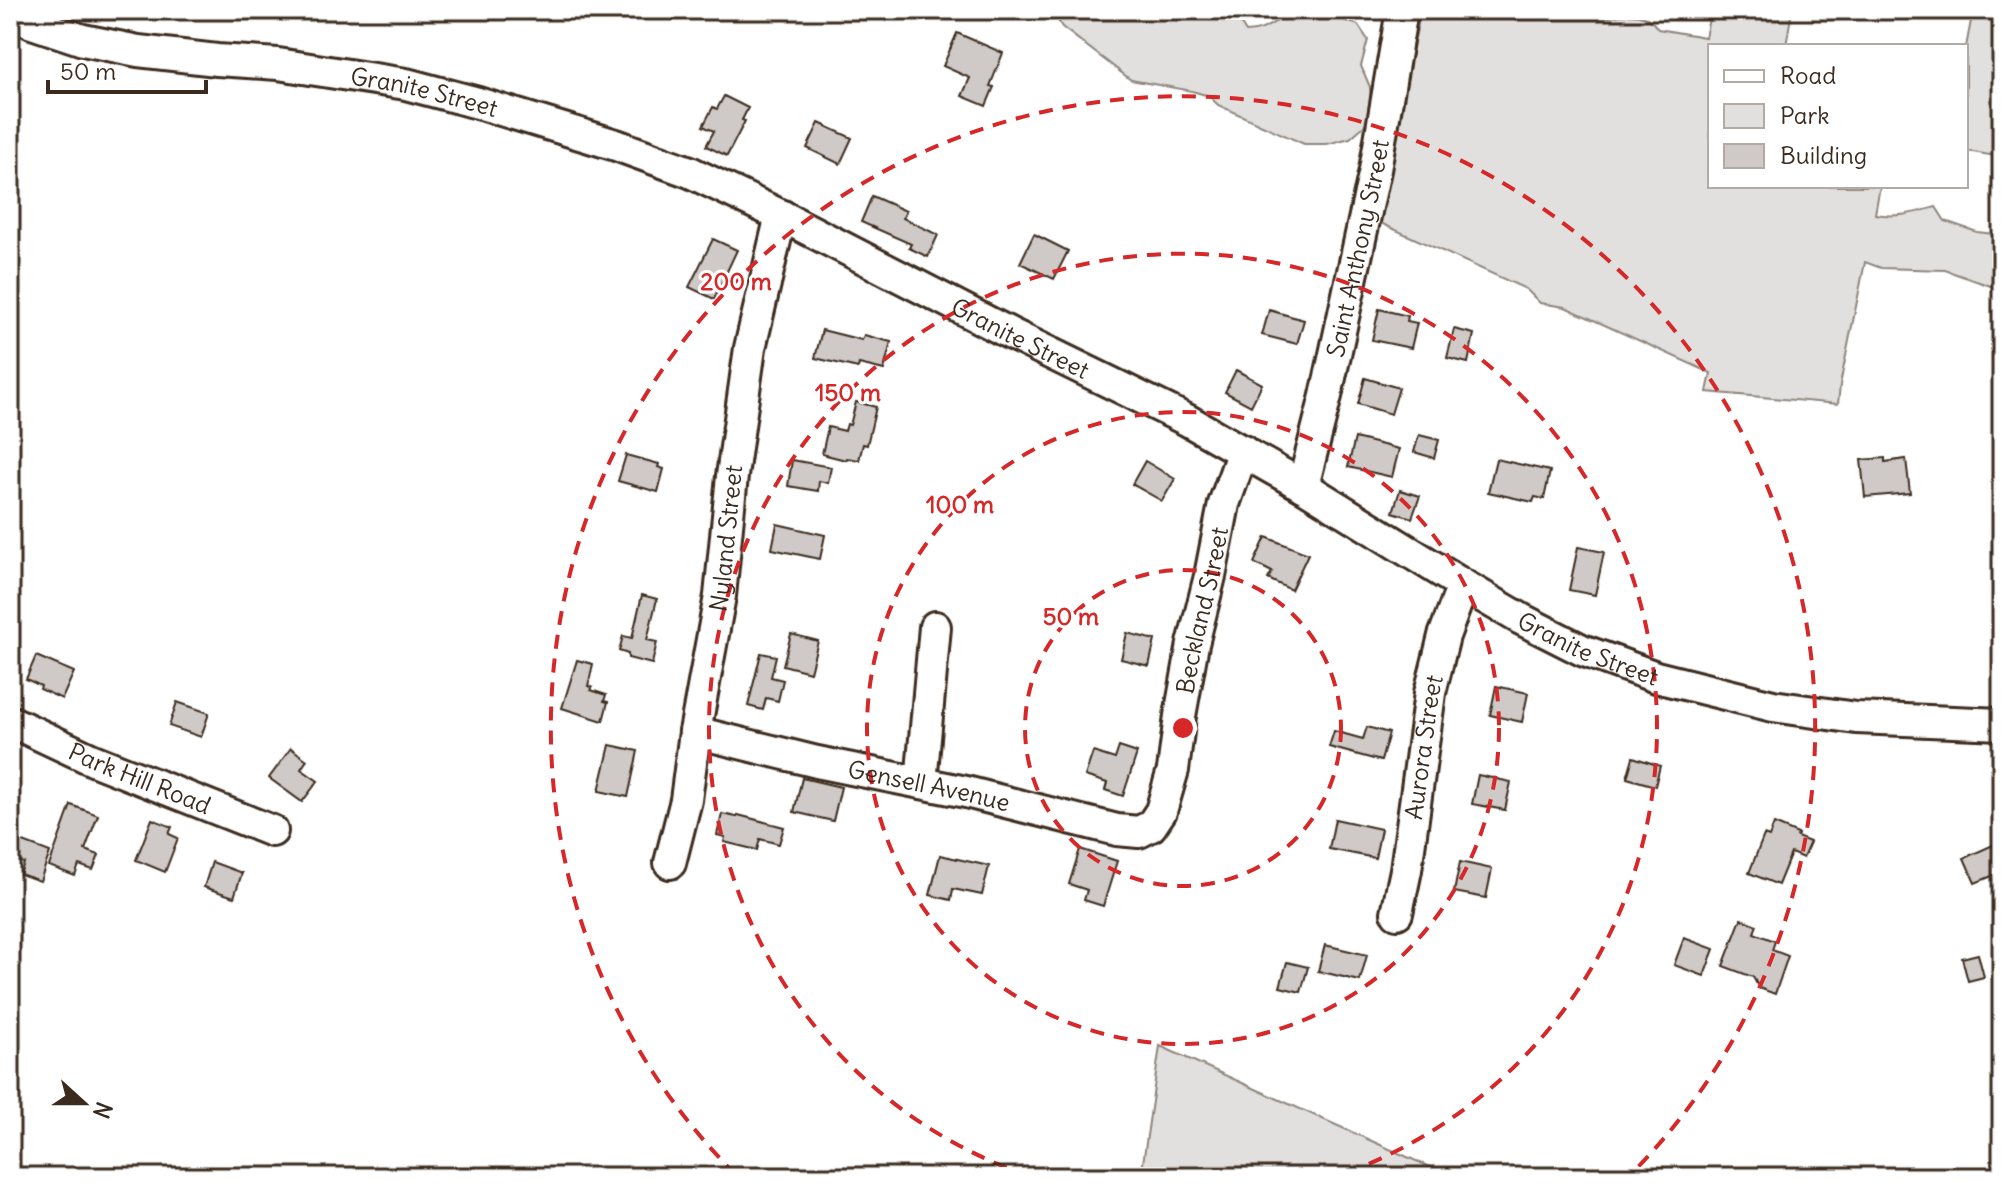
<svg xmlns="http://www.w3.org/2000/svg" width="2012" height="1187" font-family="Delius,sans-serif">
	<style>
		.green { fill: #e2e0de; stroke: #8e857e; stroke-width: 2 }
		.building { fill: #cfcac7; stroke: #3b2a1e; stroke-width: 2 }
		.lines { fill: none; stroke-linecap: round; stroke-linejoin: round }
		.minor-casing { stroke: #3b2a1e; stroke-width: 36 }
		.minor { stroke: #fff; stroke-width: 30 }
		.ring { fill: none; stroke: #d62828; stroke-width: 4; stroke-dasharray: 14 10 }
		.labels { text-anchor: middle; dominant-baseline: central; stroke-width: 6; stroke-linejoin: round; paint-order: stroke }
		.street-label { font-size: 24px; fill: #3b2a1e; stroke: #fff }
		.centre { fill: #d62828; stroke: #fff; stroke-width: 4 }
		.ring-label { font-size: 24px; text-anchor: middle; font-weight: bold; fill: #d62828; stroke: #fff; stroke-width: 6; stroke-linejoin: round; paint-order: stroke }
	</style>
	<rect width="100%" height="100%" fill="#fff"/>
	<filter id="ink" filterUnits="userSpaceOnUse"><feTurbulence type="fractalNoise" baseFrequency=".0125" numOctaves="2"/><feDisplacementMap in="SourceGraphic" scale="16" xChannelSelector="R" yChannelSelector="G"/><feConvolveMatrix kernelMatrix="1 2 1 2 8 2 1 2 1" color-interpolation-filters="sRGB"/></filter>
	<g filter="url(#ink)">
		<g class="green">
			<path d="M1052 10H1226L1239 21 1246 32C1265 32 1272 22 1288 15 1308 6 1338 19 1358 25L1368 40 1361 66 1370 87 1371 108 1364 126 1350 138 1327 144H1304L1218 105 1209 96 1192 91 1131 80 1062 27Z"/>
			<path d="M1421 10H1556L1560 13C1571 14 1582 17 1592 18 1618 19 1640 3 1658 29L1705 37 1711 10H1792L1786 46H1710V186H1880L1875 214C1897 218 1914 213 1936 207L1945 221 1977 232 2002 235V290L1945 270 1881 268 1865 262 1840 385 1838 404 1707 392 1711 373 1565 307 1540 303 1526 289 1376 221Z"/>
			<polygon points="1973,10 2002,10 2002,157 1966,151 1966,47"/>
			<polygon points="1160,1046 1452,1177 1141,1177"/>
		</g>
		<g class="building">
			<polygon points="957,33 1003,53 990,86 994,87 986,106 962,96 970,78 943,66"/>
			<polygon points="724,96 748,108 742,120 745,121 727,156 706,146 714,131 703,126 713,107 717,109"/>
			<polygon points="819,123 852,138 840,164 807,148"/>
			<polygon points="872,196 906,211 903,218 938,235 928,257 909,248 911,244 861,222"/>
			<polygon points="1034,234 1068,251 1054,279 1020,263"/>
			<polygon points="713,239 737,250 714,299 689,287"/>
			<polygon points="1379,309 1408,316 1407,321 1417,323 1411,348 1372,340"/>
			<polygon points="1269,310 1304,320 1297,344 1262,335"/>
			<polygon points="1454,329 1474,334 1468,363 1447,358"/>
			<polygon points="822,330 862,340 864,335 891,342 884,370 859,364 858,368 815,358"/>
			<polygon points="1236,370 1262,384 1251,406 1225,392"/>
			<polygon points="1365,378 1399,388 1391,414 1358,404"/>
			<polygon points="856,402 876,407 867,445 863,444 859,460 847,458 846,460 822,454 828,427 845,431 847,424 850,425"/>
			<polygon points="1419,435 1439,440 1434,458 1414,452"/>
			<polygon points="1355,438 1399,449 1392,477 1348,467"/>
			<polygon points="626,455 659,464 658,467 664,469 658,492 618,481"/>
			<polygon points="1885,458 1885,462 1906,459 1910,493 1865,497 1861,460"/>
			<polygon points="1496,459 1550,471 1544,499 1535,497 1533,502 1488,492"/>
			<polygon points="792,460 831,467 828,483 819,481 818,491 788,486"/>
			<polygon points="1145,461 1175,479 1162,501 1132,484"/>
			<polygon points="1400,490 1420,496 1412,518 1393,512"/>
			<polygon points="777,524 825,535 820,559 772,549"/>
			<polygon points="1266,537 1308,554 1291,590 1268,579 1272,572 1254,563"/>
			<polygon points="1578,547 1604,552 1595,595 1569,590"/>
			<polygon points="642,595 657,599 647,640 657,642 652,664 628,658 628,654 619,651 623,636 632,638"/>
			<polygon points="1127,633 1155,640 1149,666 1121,659"/>
			<polygon points="791,634 818,641 810,672 783,665"/>
			<polygon points="761,653 776,656 771,677 783,680 778,701 766,698 763,710 748,706"/>
			<polygon points="36,656 74,672 62,699 40,689 41,686 26,679"/>
			<polygon points="577,660 593,664 588,686 592,687 591,690 606,695 604,701 608,702 603,721 562,708"/>
			<polygon points="1496,686 1528,693 1522,722 1490,715"/>
			<polygon points="177,702 209,713 201,737 169,726"/>
			<polygon points="1367,727 1389,733 1381,761 1329,747 1334,731 1363,739"/>
			<polygon points="610,745 638,751 628,797 599,791"/>
			<polygon points="1119,747 1137,753 1123,796 1105,790 1107,783 1085,776 1093,752 1115,759"/>
			<polygon points="291,748 307,760 301,769 318,781 302,802 269,778"/>
			<polygon points="1633,757 1660,766 1655,786 1627,778"/>
			<polygon points="1478,775 1511,782 1505,810 1472,804"/>
			<polygon points="802,778 841,787 833,821 794,812"/>
			<polygon points="71,805 98,815 85,850 99,855 93,870 79,865 75,876 49,866"/>
			<polygon points="722,814 737,817 738,815 784,827 779,844 760,839 757,850 724,842 725,837 717,835"/>
			<polygon points="152,819 172,827 169,834 178,838 165,872 136,860"/>
			<polygon points="1335,819 1381,829 1375,858 1329,849"/>
			<polygon points="1774,824 1798,834 1797,837 1810,842 1803,858 1791,853 1778,885 1749,873 1764,835 1769,837"/>
			<polygon points="10,837 50,852 40,881 20,874 24,863 10,858"/>
			<polygon points="2002,841 2002,872 1975,883 1964,858"/>
			<polygon points="1080,849 1117,861 1103,906 1084,900 1087,890 1069,884"/>
			<polygon points="940,855 989,866 982,895 953,889 951,900 930,895"/>
			<polygon points="212,862 242,873 234,897 204,887"/>
			<polygon points="1460,862 1492,869 1486,898 1454,892"/>
			<polygon points="1741,919 1757,925 1754,933 1775,941 1772,950 1788,956 1775,994 1759,988 1753,977 1723,966"/>
			<polygon points="1684,938 1714,949 1704,976 1674,965"/>
			<polygon points="1325,945 1367,955 1360,981 1318,971"/>
			<polygon points="1978,954 1984,977 1968,981 1962,958"/>
			<polygon points="1287,962 1308,967 1301,992 1280,987"/>
		</g>
		<g class="lines">
			<defs>
				<g id="minor">
					<path id="s1" d="M10 12 32 23 83 40 138 51 217 60 278 64 406 84 478 103 616 145 690 172 784 217 1011 334 1187 420 1303 486 1463 585 1521 619 1582 650 1656 677 1773 706 1856 718 2002 724"/>
					<path id="s2" d="M1303 486 1326 396 1375 170 1402 10"/>
					<path id="s3" d="M10 721 93 760 272 831"/>
					<path id="s4" d="M695 732 817 762 966 792 1117 830 1139 832 1151 826 1161 811 1173 770 1180 716 1193 644 1210 576 1224 504 1243 451"/>
					<polyline points="921,783 935,627"/>
					<path id="s5" d="M670 863 686 800 695 732 720 596 732 476 750 348 781 215"/>
					<path id="s6" d="M1397 913 1406 870 1430 693 1444 636 1463 585"/>
				</g>
			</defs>
			<use href="#minor" class="minor-casing"/>
			<use href="#minor" class="minor"/>
		</g>
	</g>
	<g class="ring">
		<circle cx="1183" cy="728" r="158"/>
		<circle cx="1183" cy="728" r="316"/>
		<path d="M1029 1176A474 474 0 1 1 1337 1176"/>
		<path d="M736 1175A632 632 0 1 1 1630 1175"/>
	</g>
	<g class="labels">
		<g class="street-label">
			<text stroke="none"><textPath href="#s1" startOffset="424">Granite Street</textPath></text>
			<text stroke="none"><textPath href="#s2" startOffset="244">Saint Anthony Street</textPath></text>
			<text stroke="none"><textPath href="#s1" startOffset="1072">Granite Street</textPath></text>
			<text stroke="none"><textPath href="#s5" startOffset="330">Nyland Street</textPath></text>
			<text stroke="none"><textPath href="#s4" startOffset="692">Beckland Street</textPath></text>
			<text stroke="none"><textPath href="#s1" startOffset="1720">Granite Street</textPath></text>
			<text stroke="none"><textPath href="#s6" startOffset="168">Aurora Street</textPath></text>
			<text stroke="none"><textPath href="#s3" startOffset="142">Park Hill Road</textPath></text>
			<text stroke="none"><textPath href="#s4" startOffset="240">Gensell Avenue</textPath></text>
		</g>
	</g>
	<circle cx="1183" cy="728" r="12" class="centre"/>
	<g class="ring-label">
		<text x="736" y="290">200 m</text>
		<text x="848" y="401">150 m</text>
		<text x="960" y="513">100 m</text>
		<text x="1071" y="625">50 m</text>
	</g>
	<rect width="2012" height="1187" fill="none" stroke="#fff" stroke-width="40"/>
	<rect x="20" y="20" width="1972" height="1147" fill="none" stroke="#3b2a1e" stroke-width="3" filter="url(#ink)"/>
	<rect x="1708" y="44" width="260" height="144" fill="#ffffff" stroke="#b1aaa5" stroke-width="2"/>
	<rect x="1724" y="70" width="40" height="12" fill="#ffffff" stroke="#b1aaa5" stroke-width="2"/>
	<text x="1780" y="84" font-size="24" fill="#3b2a1e">Road</text>
	<rect x="1724" y="104" width="40" height="24" fill="#e2e0de" stroke="#b1aaa5" stroke-width="2"/>
	<text x="1780" y="124" font-size="24" fill="#3b2a1e">Park</text>
	<rect x="1724" y="144" width="40" height="24" fill="#cfcac7" stroke="#b1aaa5" stroke-width="2"/>
	<text x="1780" y="164" font-size="24" fill="#3b2a1e">Building</text>
	<g transform="translate(84 1103) rotate(111)" stroke="#ffffff" stroke-width="6" paint-order="stroke">
	<path d="M0-6L14 30L0 20L-14 30Z" fill="#3b2a1e"/>
	<text y="-12" font-size="22" font-weight="bold" text-anchor="middle" fill="#3b2a1e">N</text>
	</g>
	<path d="M48 80v12h158v-12" fill="none" stroke="#3b2a1e" stroke-width="4"/>
	<text x="60" y="80" font-size="24" fill="#3b2a1e" stroke="#ffffff" stroke-width="6" paint-order="stroke">50 m</text>
</svg>
